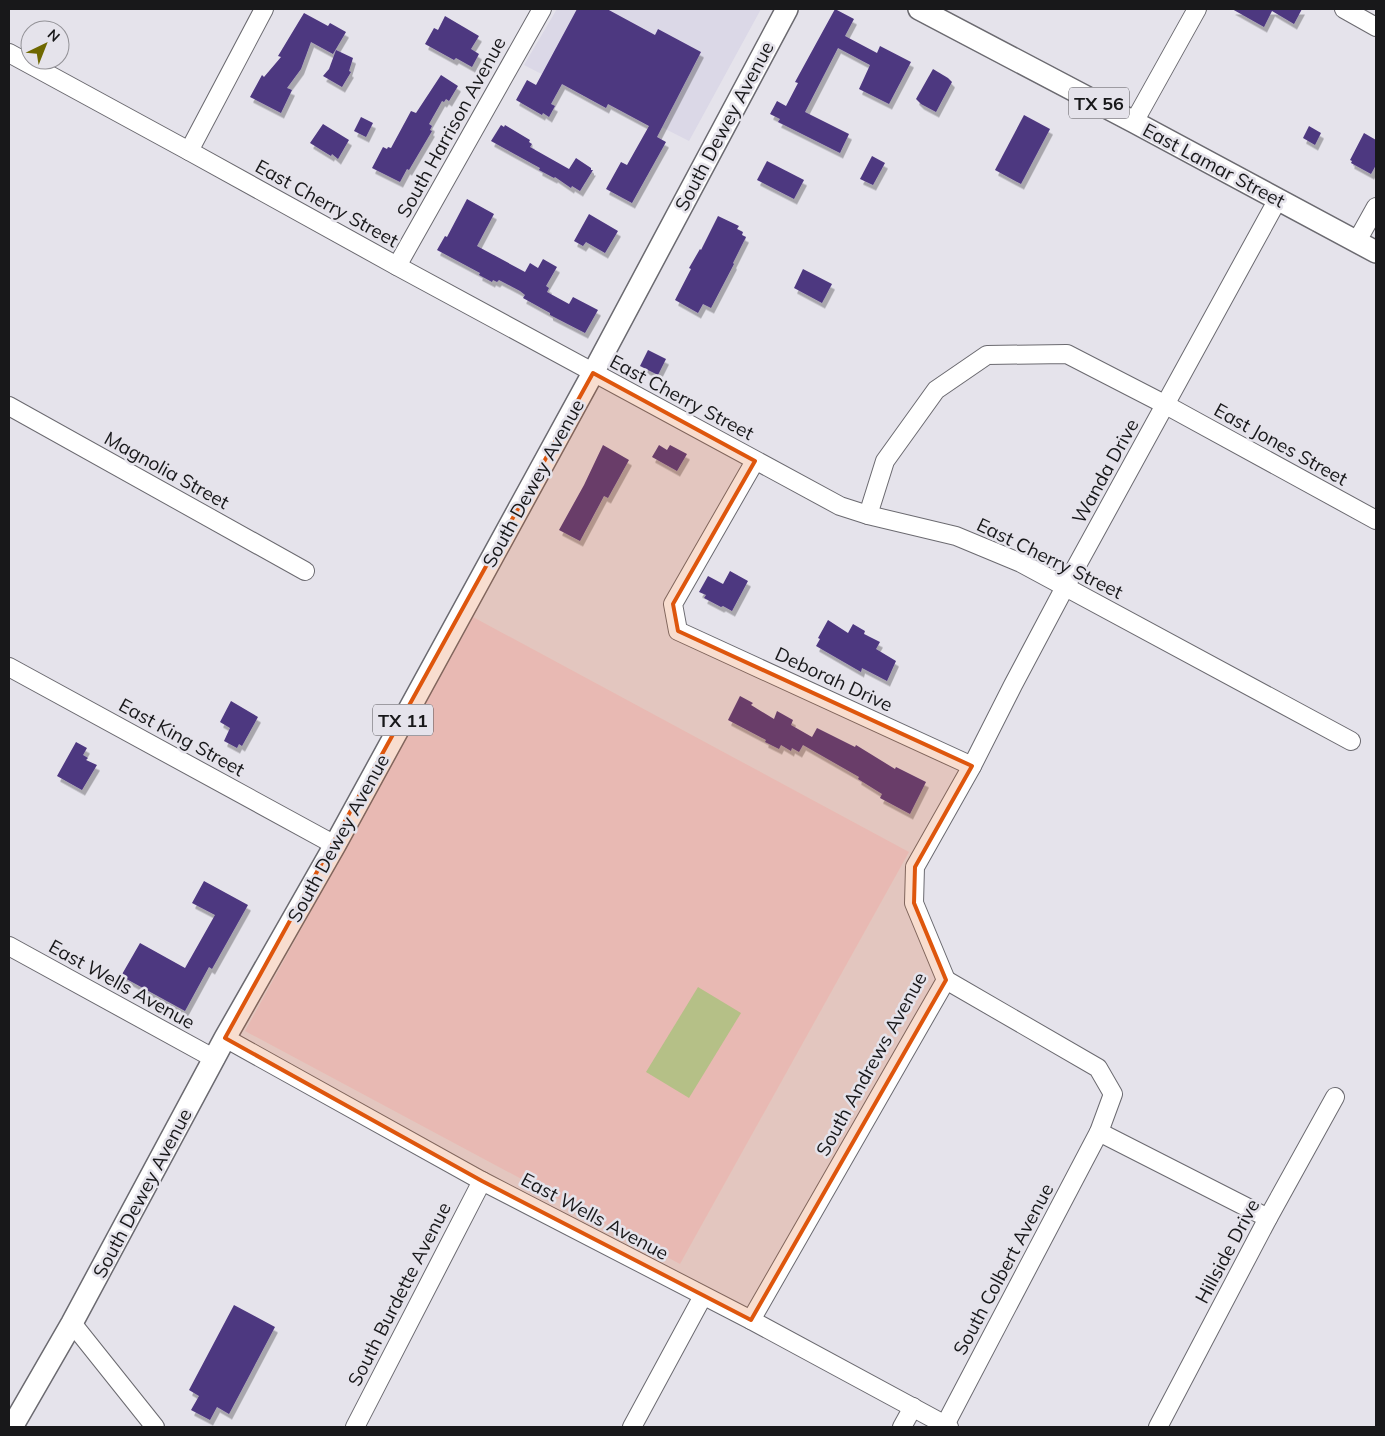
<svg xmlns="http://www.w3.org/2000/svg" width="1385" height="1436" font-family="Mulish,sans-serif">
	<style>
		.built { fill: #dbd8e7 }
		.education { fill: #ecd3dc }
		.green { fill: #acdba6 }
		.building { fill: #4e3780; filter: url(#shadow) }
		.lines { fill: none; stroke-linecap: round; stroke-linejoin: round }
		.minor-casing { stroke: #6b6a70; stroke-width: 20 }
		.major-casing { stroke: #6b6a70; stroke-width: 24 }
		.minor { stroke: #fff; stroke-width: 18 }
		.major { stroke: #fff; stroke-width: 21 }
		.marked { fill: #de560d; fill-opacity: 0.2; stroke: #de560d; stroke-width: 4; stroke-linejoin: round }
		.labels { text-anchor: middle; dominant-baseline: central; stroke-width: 5; stroke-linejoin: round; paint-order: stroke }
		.shield { fill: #e5e3eb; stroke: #565559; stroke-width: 1 }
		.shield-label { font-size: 18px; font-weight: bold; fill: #18181a }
		.street-label { font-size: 19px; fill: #18181a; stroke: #e5e3eb }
	</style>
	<defs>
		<filter id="shadow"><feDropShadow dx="3" dy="5.5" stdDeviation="0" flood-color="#0004"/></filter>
	</defs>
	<rect width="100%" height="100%" fill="#e5e3eb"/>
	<polygon class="built" points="557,9 761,9 689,141 610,101 606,107 524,65"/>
	<polygon class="education" points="473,617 909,852 680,1264 245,1031"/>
	<polygon class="green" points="698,987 741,1013 689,1098 646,1072"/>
	<g class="building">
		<polygon points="577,9 607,9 655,35 658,29 701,52 657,137 666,142 632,203 606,189 621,162 627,165 649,126 608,104 606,108 562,84 551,104 555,106 549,117 543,113 542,115 516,100 527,80 536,85"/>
		<polygon points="835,9 854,19 845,36 877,53 880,46 911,62 889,104 859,89 870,65 838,48 805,112 849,134 840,153 778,122 780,119 770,114 777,101 786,106 798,83 795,82"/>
		<polygon points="1232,9 1302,9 1294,24 1272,11 1264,27"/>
		<polygon points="304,13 328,26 330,23 346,32 333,54 311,42 301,69 287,88 292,90 281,113 250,97 262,75 264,77 281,57 278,56"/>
		<polygon points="445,16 479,36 471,49 479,54 472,67 456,58 454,60 425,44 434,28 438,30"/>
		<polygon points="336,50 353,58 349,71 351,72 342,87 323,76 329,69"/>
		<polygon points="933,69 948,78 952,82 936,112 921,104 916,99"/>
		<polygon points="441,75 458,86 449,101 446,99 444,102 442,101 429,124 432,126 430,130 432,131 409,170 407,169 400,182 372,168 383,147 387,149 388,147 391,148 411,111 416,113"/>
		<polygon points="1024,115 1050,129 1021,184 995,170"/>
		<polygon points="361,117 373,123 366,137 354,131"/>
		<polygon points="323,124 349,140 338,159 332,154 331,156 310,143"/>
		<polygon points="501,125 504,127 505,125 530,140 529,142 532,144 530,147 569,169 576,158 591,168 591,170 593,170 580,191 572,186 571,188 555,177 554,178 539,170 540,168 491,141"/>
		<polygon points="1309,126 1321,133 1315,145 1303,138"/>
		<polygon points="1364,133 1376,140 1376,165 1371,174 1351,163 1352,161 1350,160"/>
		<polygon points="872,156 885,163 873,185 860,179"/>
		<polygon points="767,161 804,180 794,199 757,180"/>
		<polygon points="467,199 494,214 477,246 525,272 530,263 538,268 543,259 557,267 546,286 549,288 547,292 569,304 573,297 598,310 585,333 550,315 550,313 523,298 525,295 520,291 499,280 497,282 493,280 492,282 479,275 480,273 437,250 445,236 447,237"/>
		<polygon points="589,214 618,231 605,253 586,242 583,246 574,241"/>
		<polygon points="718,216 739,226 737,229 743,232 742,235 746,237 733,263 734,264 711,308 703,304 698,313 675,300 691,269 689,268 700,249 701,250"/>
		<polygon points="803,269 832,284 822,303 794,288"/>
		<polygon points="648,350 666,359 658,375 640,366"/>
		<polygon points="603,445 629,460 608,498 604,496 580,541 559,530 584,485"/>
		<polygon points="659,445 667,450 670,445 687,454 677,471 652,457"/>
		<polygon points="730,571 748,581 732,611 723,606 721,607 704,598 706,595 699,592 708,576 723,584"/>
		<polygon points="828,620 848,633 853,624 865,631 864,634 880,642 876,649 896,661 887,681 862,668 861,672 816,646 820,639 818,638"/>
		<polygon points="740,696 753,703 751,705 774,719 777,711 793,720 791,725 812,737 817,728 855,747 856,745 895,769 896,767 926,782 910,814 880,798 882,794 858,779 859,777 803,745 799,752 792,748 791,751 781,745 779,749 765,742 766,740 728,720"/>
		<polygon points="231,701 258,717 242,746 239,744 237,748 224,741 230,728 220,722"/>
		<polygon points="76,742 87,748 83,755 88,758 86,760 97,765 82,790 57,776"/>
		<polygon points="204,881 248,905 212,969 209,967 185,1011 121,976 140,943 185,968 215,915 192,903"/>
		<polygon points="234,1305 275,1327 229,1414 217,1407 210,1420 191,1410 199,1396 189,1390"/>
	</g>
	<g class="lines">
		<defs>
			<g id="minor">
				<polyline points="1344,9 1376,27"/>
				<polyline points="9,53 189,151 397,266 840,506 868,515 956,536 1021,563 1351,741"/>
				<polyline points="1134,122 1197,9"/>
				<polyline points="189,151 264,9"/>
				<polyline points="1357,241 1376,207"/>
				<polyline points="397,266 542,9"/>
				<polyline points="9,406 305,571"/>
				<polyline points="755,461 673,604 678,631 972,766"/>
				<polyline points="868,515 885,461 936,390 987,355 1067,354 1166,405 1376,520"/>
				<polyline points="9,667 335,845"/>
				<polyline points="9,946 215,1059"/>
				<polyline points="225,1038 482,1181 751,1320 949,1427"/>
				<polyline points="1099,1132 1268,1218"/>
				<polyline points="751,1320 946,980 914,903 915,867 972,766 1013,685 1065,587 1278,199"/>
				<polyline points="72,1323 155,1427"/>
				<polyline points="945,1425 1099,1132 1113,1094 1098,1068 946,980"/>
				<polyline points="355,1427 482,1181"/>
				<polyline points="632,1427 703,1296"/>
				<polyline points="902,1427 913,1407"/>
				<polyline points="1158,1427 1268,1218 1335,1097"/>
			</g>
			<g id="major">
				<polyline points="919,9 1134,122 1376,252"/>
				<polyline points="12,1427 72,1323 225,1038 335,845 593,373 787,9"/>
			</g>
		</defs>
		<use href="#minor" class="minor-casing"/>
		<use href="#major" class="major-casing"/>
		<use href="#minor" class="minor"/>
		<use href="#major" class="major"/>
	</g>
	<path class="marked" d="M593 373 755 461 673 604 678 631 972 766 915 867 914 903 946 980 751 1320 482 1181 225 1038Z"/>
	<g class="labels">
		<g class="shield">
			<rect x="1069" y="87.5" width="60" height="31" rx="4"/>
			<rect x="373" y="704.5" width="60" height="31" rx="4"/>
		</g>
		<g class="shield-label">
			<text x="1099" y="103">TX 56</text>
			<text x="403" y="720">TX 11</text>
		</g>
		<g class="street-label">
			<text transform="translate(724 126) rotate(-62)">South Dewey Avenue</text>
			<text transform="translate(451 127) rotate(-61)">South Harrison Avenue</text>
			<text transform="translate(1214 165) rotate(28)">East Lamar Street</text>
			<text transform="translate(327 203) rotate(29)">East Cherry Street</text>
			<text transform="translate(682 397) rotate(28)">East Cherry Street</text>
			<text transform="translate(1281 444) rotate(29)">East Jones Street</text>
			<text transform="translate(167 470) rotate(29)">Magnolia Street</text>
			<text transform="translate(1105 471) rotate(-61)">Wanda Drive</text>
			<text transform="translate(533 483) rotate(-61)">South Dewey Avenue</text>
			<text transform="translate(1050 558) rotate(26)">East Cherry Street</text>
			<text transform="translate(834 679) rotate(25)">Deborah Drive</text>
			<text transform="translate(182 737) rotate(29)">East King Street</text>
			<text transform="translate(338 838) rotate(-61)">South Dewey Avenue</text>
			<text transform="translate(122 984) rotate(29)">East Wells Avenue</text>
			<text transform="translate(871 1064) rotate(-61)">South Andrews Avenue</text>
			<text transform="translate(142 1193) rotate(-62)">South Dewey Avenue</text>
			<text transform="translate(595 1216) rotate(28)">East Wells Avenue</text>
			<text transform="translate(1227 1251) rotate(-62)">Hillside Drive</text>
			<text transform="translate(1003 1269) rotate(-62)">South Colbert Avenue</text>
			<text transform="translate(399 1294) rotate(-63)">South Burdette Avenue</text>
		</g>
	</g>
	<rect width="1385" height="1436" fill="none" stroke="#18181a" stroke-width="20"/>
	<g transform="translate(45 45) rotate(43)"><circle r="24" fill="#e5e3eb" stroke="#939297"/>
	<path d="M0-4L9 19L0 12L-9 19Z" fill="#6f6800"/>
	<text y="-8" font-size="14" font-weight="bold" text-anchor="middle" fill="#18181a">N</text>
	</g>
</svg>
